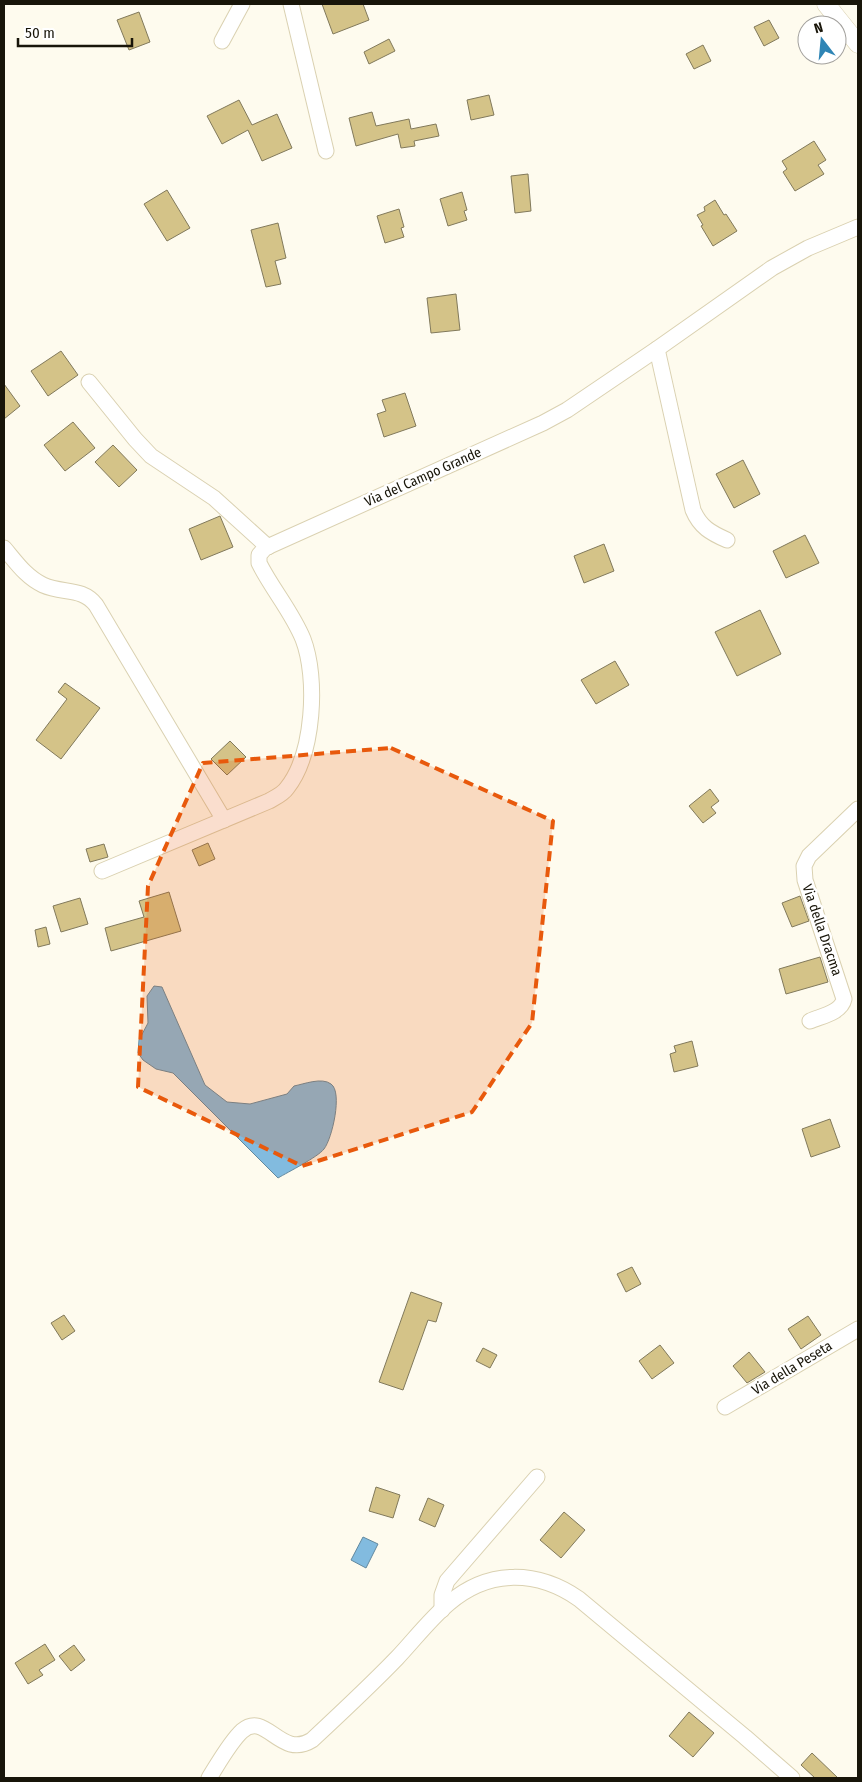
<svg xmlns="http://www.w3.org/2000/svg" width="862" height="1782" font-family="'Fira Sans Condensed',sans-serif">
	<style>
		.water { fill: #82bbdf; stroke: #62899f }
		.building { fill: #d4c388; stroke: #81795b }
		.lines { fill: none; stroke-linecap: round; stroke-linejoin: round }
		.minor-casing { stroke: #dad1b1; stroke-width: 17 }
		.tertiary-casing { stroke: #dad1b1; stroke-width: 19 }
		.minor { stroke: #fff; stroke-width: 15 }
		.tertiary { stroke: #fff; stroke-width: 18 }
		.marked { fill: #e8590c; fill-opacity: 0.2; stroke: #e8590c; stroke-width: 4; stroke-dasharray: 10 6; stroke-linejoin: round }
		.labels { text-anchor: middle; dominant-baseline: central; stroke-width: 5; stroke-linejoin: round; paint-order: stroke }
		.street-label { font-size: 14px; fill: #181509; stroke: #fff }
	</style>
	<rect width="100%" height="100%" fill="#fefbee"/>
	<g class="water">
		<path d="M154 986 162 987 205 1085 227 1102 250 1104 287 1094 294 1086C304 1084 322 1077 331 1084 343 1092 332 1139 324 1149 318 1157 288 1172 278 1178L173 1073 156 1069 143 1060 138 1053 139 1040 148 1023 147 996Z"/>
		<polygon points="363,1537 378,1544 366,1568 351,1560"/>
	</g>
	<g class="building">
		<polygon points="322,4 363,4 369,20 333,34"/>
		<polygon points="139,12 150,42 129,50 117,20"/>
		<polygon points="769,20 779,38 764,46 754,27"/>
		<polygon points="389,39 395,51 369,64 364,52"/>
		<polygon points="703,45 711,61 694,69 686,54"/>
		<polygon points="489,95 494,115 471,120 467,100"/>
		<polygon points="239,100 252,125 277,114 292,148 262,161 248,130 222,144 207,116"/>
		<polygon points="372,112 376,126 409,119 411,129 436,124 439,136 414,141 415,146 401,148 398,134 356,146 349,118"/>
		<polygon points="814,141 826,160 818,165 824,174 795,191 783,172 787,169 782,161"/>
		<polygon points="528,174 531,211 515,213 511,176"/>
		<polygon points="167,190 190,228 167,241 144,204"/>
		<polygon points="462,192 467,210 464,211 467,220 448,226 440,199"/>
		<polygon points="715,200 724,215 726,214 737,231 713,246 701,226 703,225 697,215 705,211 704,207"/>
		<polygon points="399,209 404,227 401,228 404,237 385,243 377,216"/>
		<polygon points="278,223 286,258 275,261 281,284 266,287 251,230"/>
		<polygon points="456,294 460,330 431,333 427,298"/>
		<polygon points="61,351 78,375 48,396 31,371"/>
		<polygon points="4,384 20,406 4,419"/>
		<polygon points="405,393 416,426 384,437 377,414 386,411 382,400"/>
		<polygon points="73,422 95,448 65,471 44,445"/>
		<polygon points="113,445 137,470 119,487 95,462"/>
		<polygon points="743,460 760,494 734,508 716,474"/>
		<polygon points="220,516 233,547 201,560 189,529"/>
		<polygon points="805,535 819,563 786,578 773,551"/>
		<polygon points="604,544 614,571 584,583 574,556"/>
		<polygon points="760,610 781,654 737,676 715,632"/>
		<polygon points="615,661 629,685 596,704 581,680"/>
		<polygon points="65,683 100,708 61,759 36,740 67,699 58,692"/>
		<polygon points="230,741 246,757 227,775 211,759"/>
		<polygon points="710,789 719,801 711,807 716,813 703,823 689,806"/>
		<polygon points="208,843 215,859 199,866 192,850"/>
		<polygon points="104,844 108,857 90,862 86,849"/>
		<polygon points="169,892 181,931 111,951 105,928 144,917 139,901"/>
		<polygon points="800,896 809,921 792,927 782,903"/>
		<polygon points="80,898 88,924 61,932 53,906"/>
		<polygon points="46,927 50,944 38,947 35,930"/>
		<polygon points="820,957 828,982 786,994 779,969"/>
		<polygon points="692,1041 698,1066 674,1072 670,1054 676,1052 674,1046"/>
		<polygon points="830,1119 840,1147 811,1157 802,1129"/>
		<polygon points="632,1267 641,1284 626,1292 617,1274"/>
		<polygon points="411,1292 442,1303 436,1322 428,1320 403,1390 379,1382"/>
		<polygon points="64,1315 75,1331 62,1340 51,1323"/>
		<polygon points="808,1316 821,1335 801,1349 788,1329"/>
		<polygon points="660,1345 674,1363 652,1379 639,1361"/>
		<polygon points="483,1348 497,1355 490,1368 476,1361"/>
		<polygon points="749,1352 765,1372 747,1383 733,1366"/>
		<polygon points="376,1487 400,1495 393,1518 369,1511"/>
		<polygon points="428,1498 444,1505 435,1527 419,1520"/>
		<polygon points="564,1512 585,1530 561,1558 540,1540"/>
		<polygon points="45,1644 55,1660 39,1670 43,1675 28,1684 15,1663"/>
		<polygon points="74,1645 85,1660 71,1671 59,1656"/>
		<polygon points="689,1712 714,1733 693,1757 669,1736"/>
		<polygon points="812,1753 838,1778 815,1778 801,1765"/>
	</g>
	<g class="lines">
		<defs>
			<g id="minor">
				<polyline points="291,4 326,151"/>
				<polyline points="222,41 242,4"/>
				<path d="M657 349 693 510C700 527 711 533 727 540"/>
				<polyline points="89,382 135,439 151,456 214,498 268,547"/>
				<path d="M4 548C16 562 26 577 43 585 63 594 82 587 96 605L224 820"/>
				<path d="M102 871 269 801C276 797 283 794 287 788 314 754 318 678 303 639 292 612 272 589 259 563V555L265 548 543 423 567 410 657 349 772 268 808 248 858 227"/>
				<path d="M810 1021C821 1016 841 1013 844 999L805 880 804 866 809 856 858 809"/>
				<polyline points="725,1407 858,1329"/>
				<polyline points="442,1610 442,1595 447,1581 537,1477"/>
				<path d="M209 1778C218 1764 230 1742 242 1731 266 1710 280 1760 312 1740 341 1713 370 1686 397 1658 414 1640 430 1619 449 1603 489 1569 537 1570 579 1599L745 1737 792 1778"/>
			</g>
			<polyline id="tertiary" points="826,4 858,44"/>
		</defs>
		<use href="#minor" class="minor-casing"/>
		<use href="#tertiary" class="tertiary-casing"/>
		<use href="#minor" class="minor"/>
		<use href="#tertiary" class="tertiary"/>
	</g>
	<path class="marked" d="M391 748 553 821 532 1023 472 1112 302 1166 138 1087 148 886 203 763Z"/>
	<g class="labels">
		<g class="street-label">
			<text transform="translate(423 477) rotate(-24)">Via del Campo Grande</text>
			<text transform="translate(822 930) rotate(71)">Via della Dracma</text>
			<text transform="translate(792 1368) rotate(-31)">Via della Peseta</text>
		</g>
	</g>
	<rect width="862" height="1782" fill="none" stroke="#181509" stroke-width="10"/>
	<g transform="translate(822 40) rotate(344)"><circle r="24" fill="#ffffff" stroke="#a3a19d"/>
	<path d="M0-4L9 19L0 12L-9 19Z" fill="#2f85b5"/>
	<text y="-8" font-size="14" font-weight="bold" text-anchor="middle" fill="#181509">N</text>
	</g>
	<path d="M18 38v8h114v-8" fill="none" stroke="#181509" stroke-width="2.5"/>
	<text x="25" y="38" font-size="15" fill="#181509" stroke="#ffffff" stroke-width="4" paint-order="stroke">50 m</text>
</svg>
